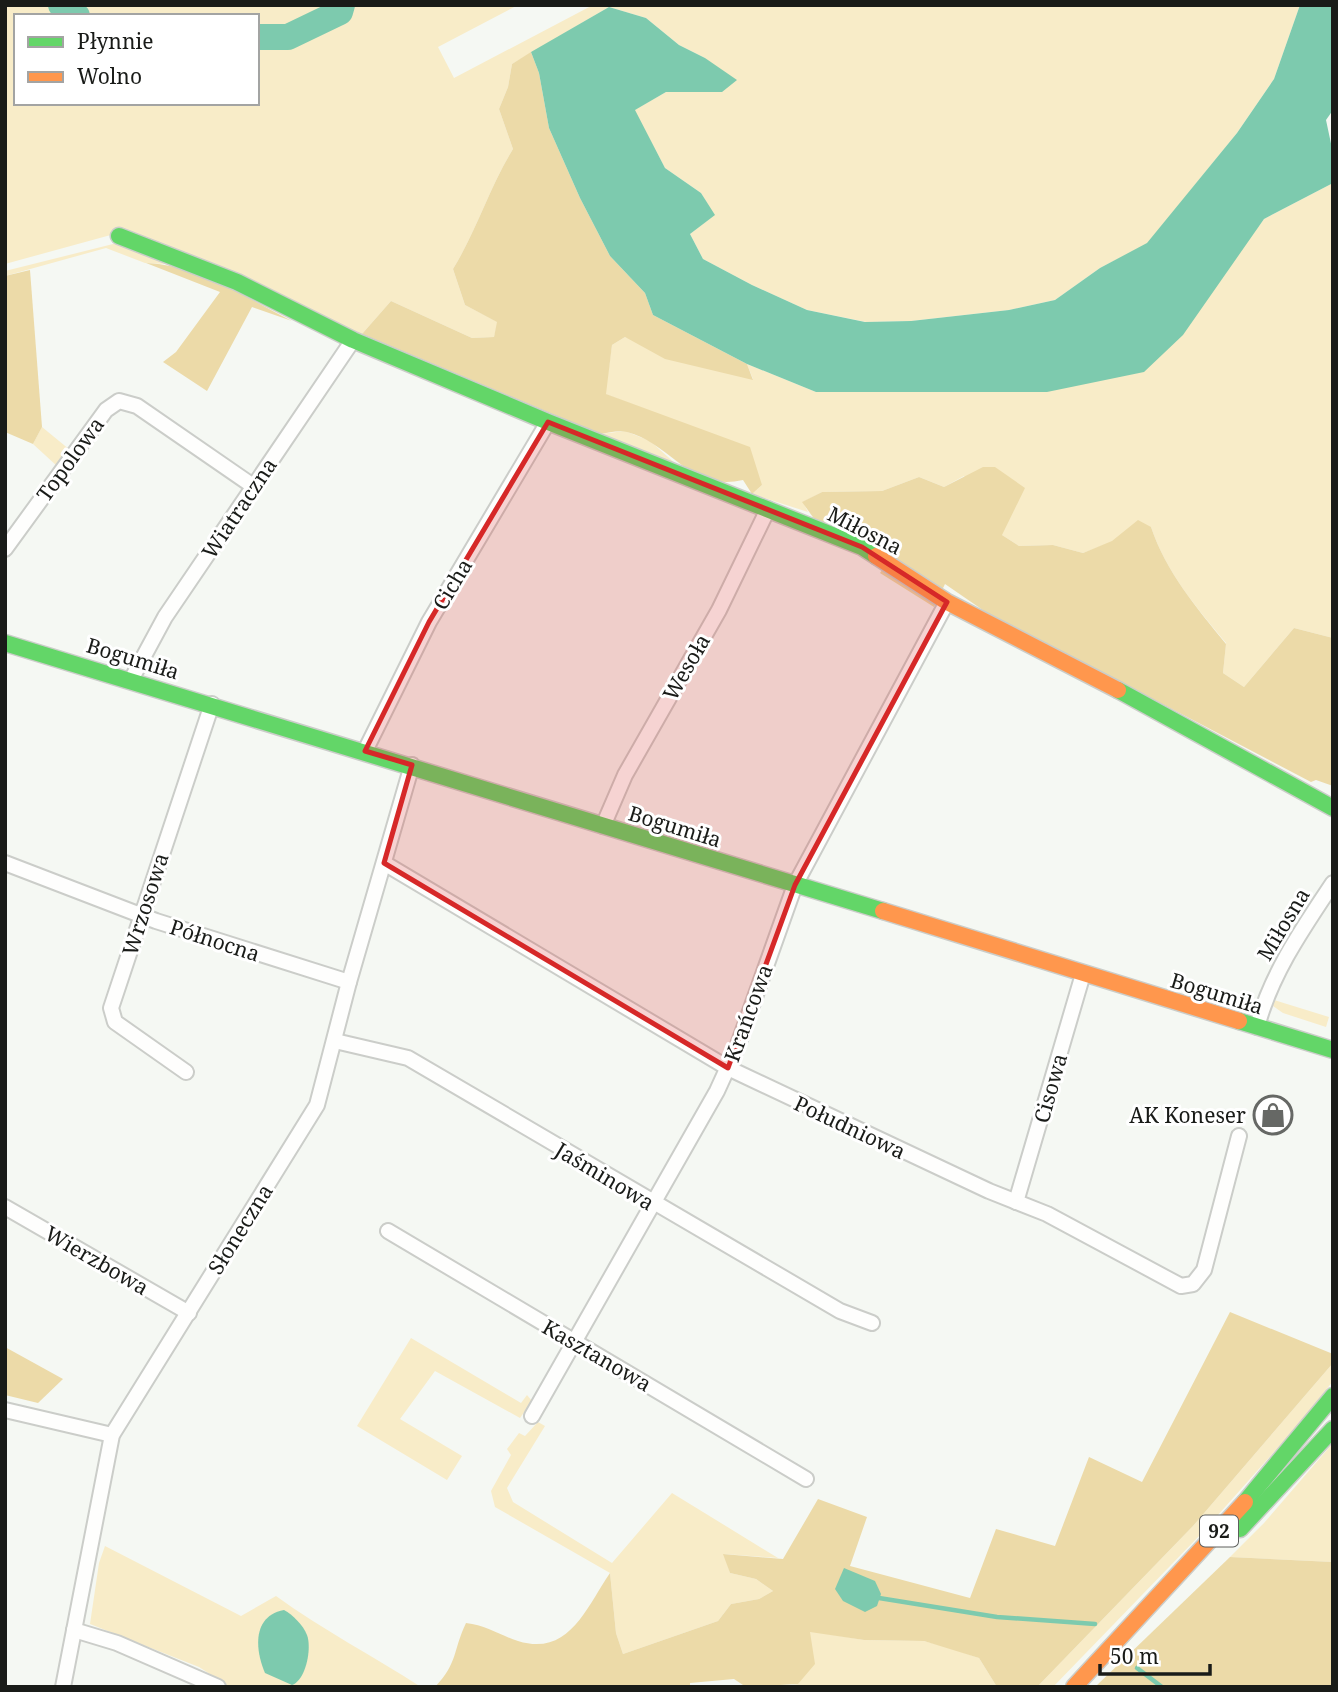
<svg xmlns="http://www.w3.org/2000/svg" width="1338" height="1692" font-family="'Noto Serif',serif">
	<style>
		.green { fill: #f8ecc8; fill-rule: evenodd }
		.forest { fill: #ecdaa8 }
		.water { fill: #7dcaae }
		.lines { fill: none; stroke-linecap: round; stroke-linejoin: round }
		.stream { stroke: #7dcaae; stroke-width: 4.5 }
		.river { stroke: #7dcaae; stroke-width: 26 }
		.street-casing { stroke: #cbcdc9; stroke-width: 18 }
		.fast-casing { stroke: #cbcdc9; stroke-width: 19 }
		.slow-casing { stroke: #cbcdc9; stroke-width: 19 }
		.street { stroke: #fefefd; stroke-width: 14 }
		.fast { stroke: #63d668; stroke-width: 16 }
		.slow { stroke: #ff974d; stroke-width: 16 }
		.marked { fill: #d62828; fill-opacity: 0.2; stroke: #d62828; stroke-width: 5; stroke-linejoin: round }
		.labels { text-anchor: middle; dominant-baseline: central; stroke-width: 6; stroke-linejoin: round; paint-order: stroke }
		.shield { fill: #fff; stroke: #5e5f5d; stroke-width: 2 }
		.shield-label { font-size: 19px; font-weight: bold; fill: #191b18 }
		.street-label { font-size: 21px; fill: #191b18; stroke: #fff }
		.poi-label { font-size: 21px; fill: #191b18; stroke: #fff; text-anchor: end }
	</style>
	<rect width="100%" height="100%" fill="#f5f8f3"/>
	<g class="green">
		<path d="M5 5H518L438 47 454 78 593 5H1300L1274 79 1237 133 1147 244 1100 268 1055 300 1009 310 911 321 866 322 807 310 752 285 703 259 690 234 714 215 701 193 665 168 634 110 666 92H722L705 58 679 45 646 18 609 7 512 64 508 87 499 109 513 149C489 188 477 230 453 269L465 305 498 322 494 337 472 338 391 301 362 334 118 233 5 264ZM16 16H257V103H16Z"/>
		<path d="M1333 183V638L1294 628 1244 687 1223 673 1226 643C1196 607 1166 572 1151 527L1083 553 1053 545 1019 546 1002 535 964 476 944 487 919 477 882 491 822 492 803 502 808 512 752 494 762 485 703 431 605 394 612 345 625 337 753 379 747 364 816 392 891 391 1228 267 1264 219Z"/>
		<polygon points="121,242 292,321 165,264 145,263 106,248 5,276 5,271"/>
		<polygon points="42,427 70,450 57,466 33,444"/>
		<polygon points="625,431 650,441 677,465 600,434"/>
		<polygon points="1274,1000 1329,1017 1326,1027 1283,1013 1273,1006"/>
		<polygon points="411,1338 521,1403 527,1395 532,1401 520,1418 435,1371 400,1419 462,1456 447,1480 357,1426"/>
		<polygon points="1333,1363 1333,1381 1299,1424 1201,1534 1053,1687 1037,1687 1193,1526"/>
		<polygon points="538,1422 545,1426 507,1488 513,1502 612,1563 672,1493 778,1558 724,1554 730,1573 756,1579 773,1591 759,1599 731,1604 718,1621 623,1654 616,1633 610,1573 495,1507 491,1491 511,1455 507,1449 519,1433 525,1436"/>
		<polygon points="1333,1443 1333,1562 1230,1557 1264,1523"/>
		<path d="M105 1546 241 1616 276 1596C323 1630 373 1656 421 1687H230L199 1667 90 1624 99 1563Z"/>
		<polygon points="810,1631 864,1640 924,1641 947,1647 979,1658 997,1687 780,1687 798,1684"/>
	</g>
	<g class="forest">
		<path d="M531 52 539 73 549 128 580 198 610 256 645 293 653 315 747 364 753 380 665 359 625 337 612 345 606 394 750 447 762 485 752 494 743 480C689 492 671 443 627 432 619 430 608 433 600 434L362 334 391 301 472 338 494 337 497 322 465 305 453 269C477 230 489 188 513 149L499 109 508 87 512 64Z"/>
		<path d="M146 263C197 265 247 298 292 321L252 307 207 391 163 362 176 352 220 292Z"/>
		<polygon points="30,270 42,427 33,444 5,432 5,276"/>
		<path d="M983 467H995L1025 488 1002 535 1019 546 1053 545 1083 553 1112 541 1138 520 1151 527C1166 572 1196 607 1226 644L1223 673 1244 687 1294 628 1333 638V786L1316 780 1311 782 1109 676 1006 626 945 584 934 607 880 573 887 563 815 520 802 502 822 492 882 491 919 477 944 487Z"/>
		<path d="M1230 1312 1333 1354V1363L1193 1526 1037 1687H997L979 1658 924 1641 864 1640 810 1632 815 1664 798 1684 746 1687 734 1679 690 1683V1687H435C458 1663 453 1650 466 1623 486 1625 499 1635 518 1641 569 1657 586 1608 610 1573L616 1633 623 1654 718 1621 731 1604 759 1599 773 1591 756 1579 730 1573 723 1554 783 1559 818 1499 867 1517 850 1566 970 1598 996 1529 1055 1546 1089 1457 1142 1482Z"/>
		<polygon points="5,1347 63,1379 38,1403 5,1395"/>
		<polygon points="1230,1557 1333,1562 1333,1687 1095,1687"/>
	</g>
	<g class="water">
		<polygon points="1300,5 1333,5 1333,110 1326,120 1333,153 1333,183 1264,219 1183,335 1144,372 1047,392 816,392 747,364 653,315 645,293 610,256 580,198 549,128 539,73 531,52 609,7 646,18 679,45 705,58 737,80 722,92 666,92 635,110 665,168 701,193 715,215 690,234 703,259 752,285 807,310 865,322 911,321 1009,310 1055,300 1100,268 1147,243 1237,133 1274,79"/>
		<polygon points="844,1568 875,1581 881,1594 877,1606 865,1612 843,1601 835,1589"/>
		<path d="M284 1610C293 1615 303 1625 307 1635 312 1648 306 1680 292 1685L265 1673C255 1650 252 1616 284 1610Z"/>
	</g>
	<g class="lines">
		<g class="stream">
			<polyline points="879,1598 997,1617 1095,1624"/>
			<polyline points="1137,1668 1162,1687"/>
		</g>
		<g class="river">
			<polyline points="61,5 77,16"/>
			<polyline points="257,37 288,37 340,12 342,5"/>
		</g>
		<defs>
			<g id="street">
				<polyline points="5,549 106,410 119,401 137,406 253,486"/>
				<polyline points="131,680 165,617 353,340"/>
				<polyline points="365,751 429,622 548,422"/>
				<polyline points="603,826 625,775 719,610 768,509"/>
				<polyline points="5,863 156,921 349,982"/>
				<polyline points="384,863 728,1068 989,1191 1047,1214 1181,1286 1193,1284 1204,1270 1239,1136"/>
				<path d="M1257 1027C1271 974 1303 928 1333 883"/>
				<polyline points="335,1041 408,1058 840,1311 872,1323"/>
				<polyline points="186,1072 115,1022 111,1008 212,704"/>
				<polyline points="1016,1202 1083,974"/>
				<polyline points="5,1207 189,1313"/>
				<polyline points="388,1231 806,1479"/>
				<polyline points="5,1410 112,1435"/>
				<polyline points="532,1416 717,1091 738,1045 795,885 947,602"/>
				<polyline points="74,1630 117,1643 218,1687"/>
				<polyline points="63,1687 112,1435 317,1105 349,982 412,765"/>
			</g>
			<g id="fast">
				<polyline points="119,236 237,282 353,340 548,422 862,547 876,556"/>
				<polyline points="5,643 883,911"/>
				<polyline points="1118,690 1333,808"/>
				<polyline points="1239,1021 1333,1050"/>
				<polyline points="1245,1502 1333,1396"/>
				<polyline points="1240,1529 1333,1429"/>
			</g>
			<g id="slow">
				<polyline points="876,556 947,602 1118,690"/>
				<polyline points="883,911 1239,1021"/>
				<polyline points="1074,1687 1245,1502"/>
			</g>
		</defs>
		<use href="#street" class="street-casing"/>
		<use href="#fast" class="fast-casing"/>
		<use href="#slow" class="slow-casing"/>
		<use href="#street" class="street"/>
		<use href="#fast" class="fast"/>
		<use href="#slow" class="slow"/>
	</g>
	<path class="marked" d="M548 422 862 547 947 602 795 885 728 1068 384 863 412 765 365 751 429 622Z"/>
	<defs>
		<symbol id="shop-ring" viewBox="-11 -11 22 22"><circle r="9.5" fill="#fff" stroke="#666865" stroke-width="1.5"/><path d="M-5-2.5h2.3a2.7 3.5 0 0 1 5.4 0H5L5.5 6h-11ZM-1.5-2.5h3a1.5 2.3 0 0 0-3 0Z" fill="#666865"/></symbol>
	</defs>
	<g fill-rule="evenodd">
		<use href="#shop-ring" x="1251" y="1093" width="44" height="44"/>
	</g>
	<g class="labels">
		<rect class="shield" x="1200" y="1515.5" width="38" height="31" rx="5"/>
		<g class="shield-label">
			<text x="1219" y="1531">92</text>
		</g>
		<g class="street-label">
			<text transform="translate(70 459) rotate(-54)">Topolowa</text>
			<text transform="translate(239 508) rotate(-56)">Wiatraczna</text>
			<text transform="translate(865 530) rotate(27)">Miłosna</text>
			<text transform="translate(452 584) rotate(-59)">Cicha</text>
			<text transform="translate(133 658) rotate(17)">Bogumiła</text>
			<text transform="translate(686 667) rotate(-60)">Wesoła</text>
			<text transform="translate(675 826) rotate(17)">Bogumiła</text>
			<text transform="translate(145 904) rotate(-72)">Wrzosowa</text>
			<text transform="translate(1283 924) rotate(-59)">Miłosna</text>
			<text transform="translate(215 940) rotate(18)">Północna</text>
			<text transform="translate(1217 993) rotate(17)">Bogumiła</text>
			<text transform="translate(748 1013) rotate(-70)">Krańcowa</text>
			<text transform="translate(1050 1088) rotate(-74)">Cisowa</text>
			<text transform="translate(850 1127) rotate(25)">Południowa</text>
			<text transform="translate(605 1176) rotate(31)">Jaśminowa</text>
			<text transform="translate(240 1229) rotate(-58)">Słoneczna</text>
			<text transform="translate(97 1260) rotate(30)">Wierzbowa</text>
			<text transform="translate(597 1355) rotate(30)">Kasztanowa</text>
		</g>
		<g class="poi-label">
			<text x="1246" y="1115">AK Koneser</text>
		</g>
	</g>
	<rect width="1338" height="1692" fill="none" stroke="#191b18" stroke-width="14"/>
	<rect x="14" y="14" width="245" height="91" fill="#ffffff" stroke="#a3a4a3" stroke-width="2"/>
	<rect x="28" y="37" width="35" height="10" fill="#63d668" stroke="#a3a4a3" stroke-width="2"/>
	<text x="77" y="49" font-size="21" fill="#191b18">Płynnie</text>
	<rect x="28" y="72" width="35" height="10" fill="#ff974d" stroke="#a3a4a3" stroke-width="2"/>
	<text x="77" y="84" font-size="21" fill="#191b18">Wolno</text>
	<path d="M1100 1664v10h110v-10" fill="none" stroke="#191b18" stroke-width="3.5"/>
	<text x="1110" y="1664" font-size="21" fill="#191b18" stroke="#ffffff" stroke-width="5" paint-order="stroke">50 m</text>
</svg>
